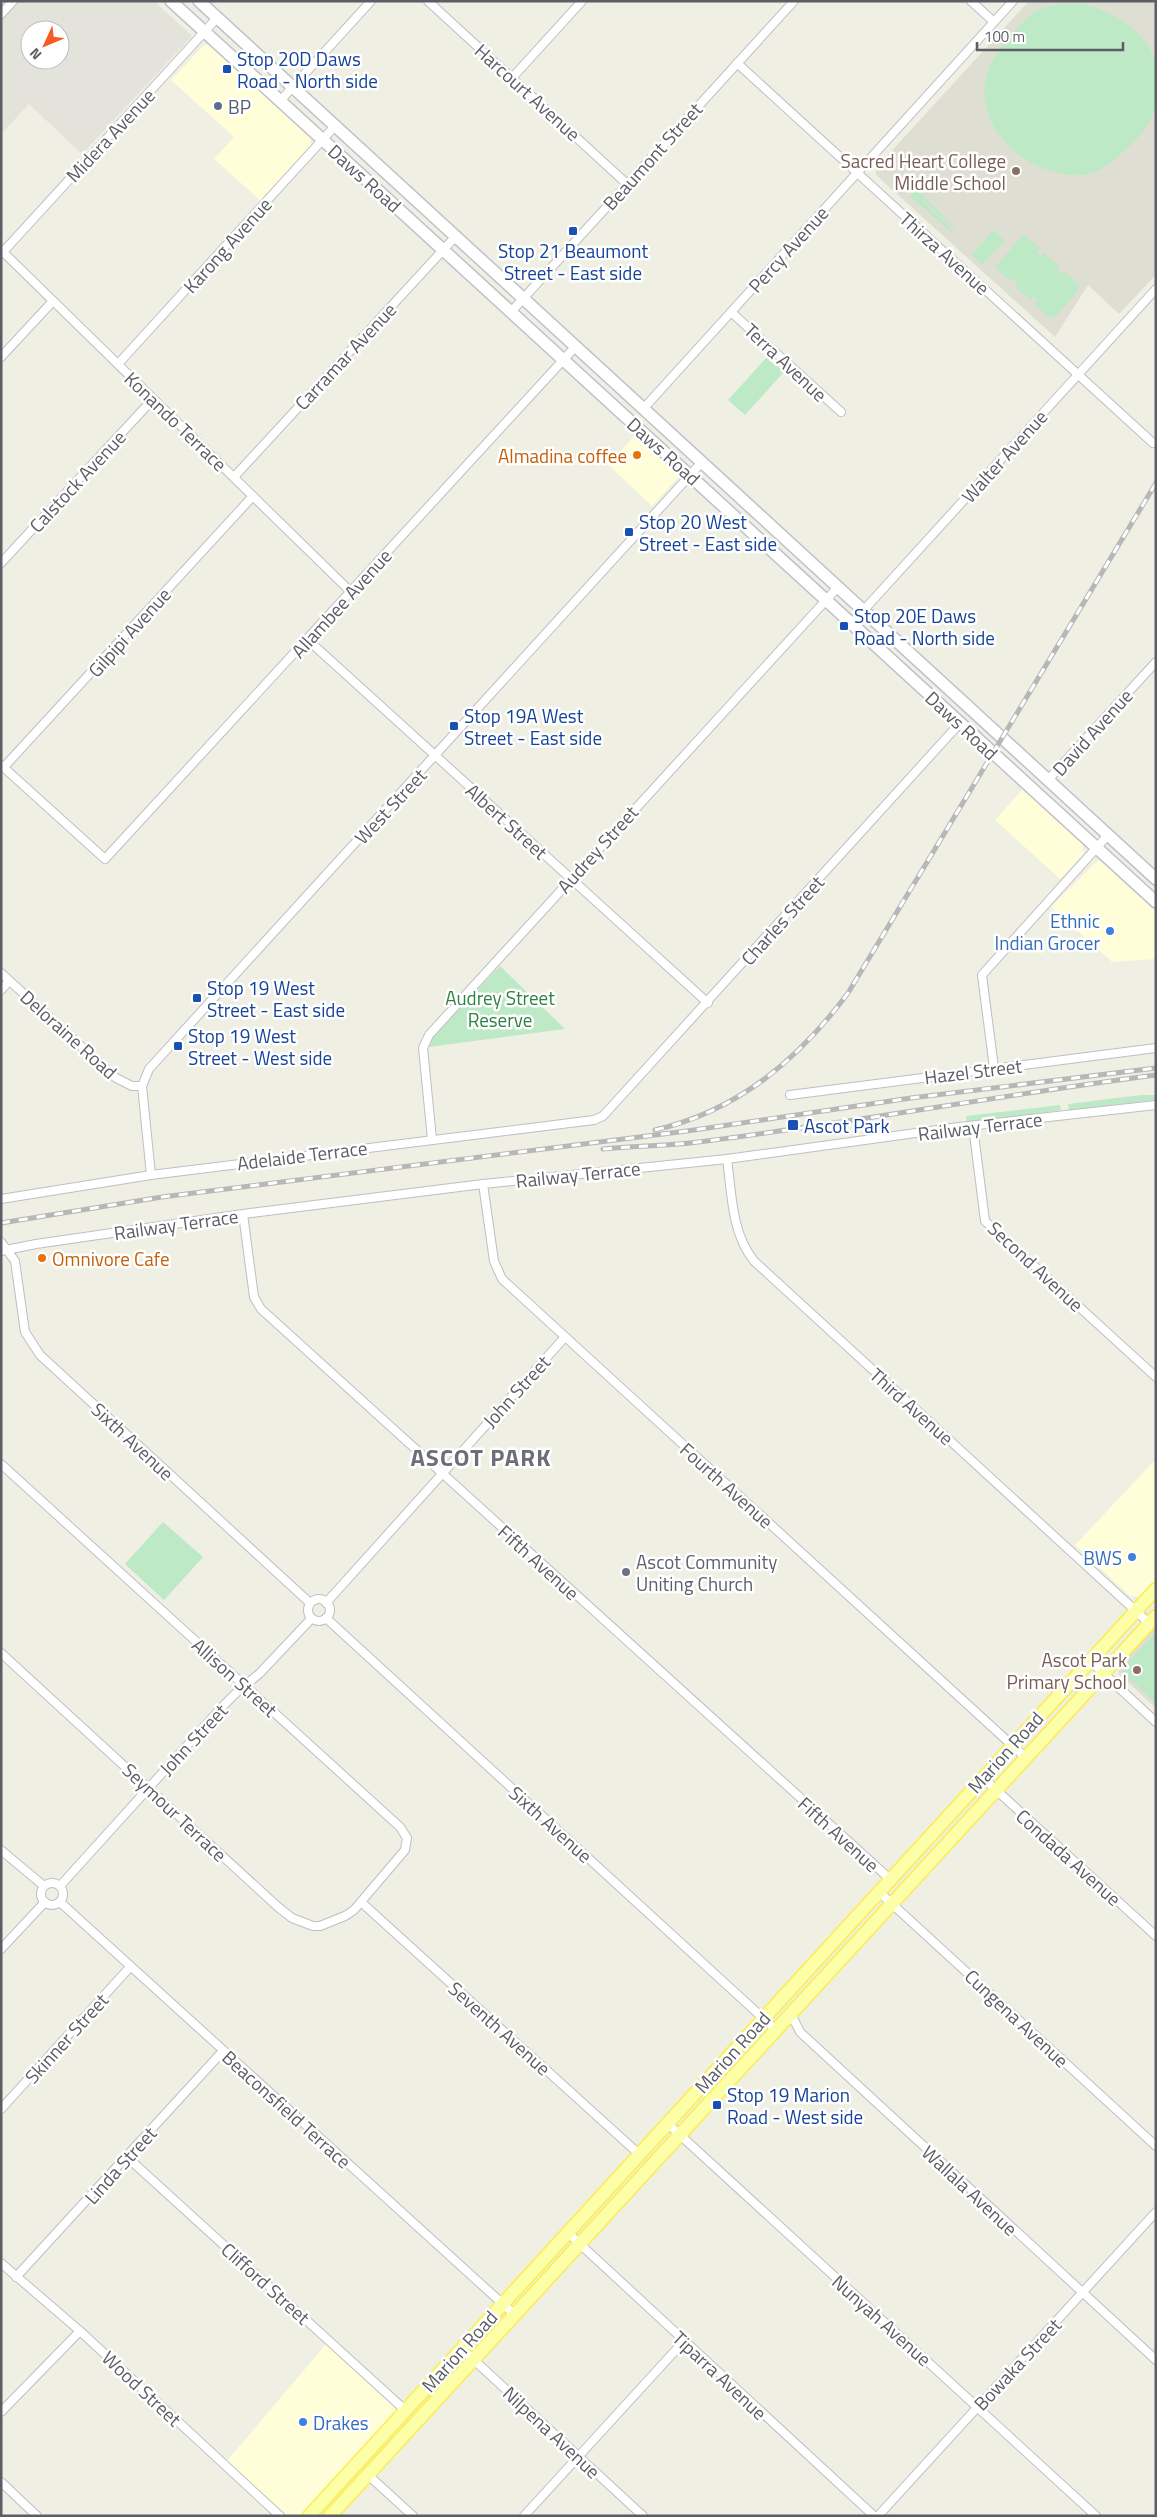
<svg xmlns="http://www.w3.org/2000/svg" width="1157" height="2517" font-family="'Titillium Web',sans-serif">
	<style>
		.commercial { fill: #fffed8 }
		.industrial { fill: #e3e2db; fill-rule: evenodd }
		.education { fill: #dfded2 }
		.green { fill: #bee9c6 }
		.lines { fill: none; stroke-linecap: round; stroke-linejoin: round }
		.minor-casing { stroke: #bdbfc5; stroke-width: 10 }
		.secondary-casing { stroke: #c0c1ca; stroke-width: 14 }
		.primary-casing { stroke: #fced4f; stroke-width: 15 }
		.minor { stroke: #fff; stroke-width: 8 }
		.secondary { stroke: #fff; stroke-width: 11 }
		.primary { stroke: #fcffa8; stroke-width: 12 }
		.rail-casing { stroke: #b7b7b8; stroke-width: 5 }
		.rail { stroke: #fff; stroke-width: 3; stroke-dasharray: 9; stroke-linecap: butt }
		.transit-dot { fill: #1a4fb4; stroke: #fff; stroke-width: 2 }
		.service-dot { fill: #5c6f8a; stroke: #fff; stroke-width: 2 }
		.education-dot { fill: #8d6e63; stroke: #fff; stroke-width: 2 }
		.food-dot { fill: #e8710a; stroke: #fff; stroke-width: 2 }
		.shop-dot { fill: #3f7fe0; stroke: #fff; stroke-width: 2 }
		.worship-dot { fill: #6b7280; stroke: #fff; stroke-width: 2 }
		.labels { text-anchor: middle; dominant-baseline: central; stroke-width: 5; stroke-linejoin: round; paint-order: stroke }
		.transit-label { font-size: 19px; fill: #164399; stroke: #fff; text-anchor: start }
		.street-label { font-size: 19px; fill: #5b5e65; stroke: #fff }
		.service-label { font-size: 19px; fill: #4e5e75; stroke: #fff; text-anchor: start }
		.education-label { font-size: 19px; fill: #785e54; stroke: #fff; text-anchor: end }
		.food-label { font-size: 19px; fill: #c56008; stroke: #fff; text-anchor: end }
		.shop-label { font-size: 19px; fill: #366cbe; stroke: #fff; text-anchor: end }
		.park-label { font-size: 19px; fill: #2d8242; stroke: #fff }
		.worship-label { font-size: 19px; fill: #5b616d; stroke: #fff; text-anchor: start }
		.district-label { font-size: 24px; font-weight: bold; letter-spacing: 1px; fill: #6c6f77; stroke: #fff }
	</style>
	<rect width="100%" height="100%" fill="#efefe3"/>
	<g class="commercial">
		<polygon points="211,44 310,135 311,145 261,201 214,159 234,137 171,80 204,45"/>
		<polygon points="636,434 676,471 678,478 652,506 608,465"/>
		<polygon points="1023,789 1082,843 1084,853 1060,879 995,820"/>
		<polygon points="1098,860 1103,862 1156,910 1156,959 1112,962 1051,907"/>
		<polygon points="1154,1461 1156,1463 1156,1581 1140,1597 1130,1596 1075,1545"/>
		<polygon points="328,2342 402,2413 305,2516 285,2516 226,2462"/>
	</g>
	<path class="industrial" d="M18 1H154L192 36 82 154 29 104 1 134V20ZM30 30H60V60H30Z"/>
	<g class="education">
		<polygon points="1029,1 1156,1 1156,275 1119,314 1088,285 1055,337 876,175 876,168"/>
		<polygon points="1156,1626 1156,1708 1119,1674 1118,1666"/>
	</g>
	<g class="green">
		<path d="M1082 3C1110 11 1147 30 1155 61 1157 68 1156 77 1156 84 1156 95 1157 107 1152 117 1146 130 1133 143 1123 152 1111 163 1098 174 1081 175 1070 176 1058 173 1048 170 1028 164 1009 149 997 132 972 93 987 57 1018 28 1023 22 1030 14 1037 10 1052 4 1066 4 1082 3Z"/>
		<polygon points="917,189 955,227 954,228 924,201 923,202 953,230 951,232 910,196"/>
		<polygon points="994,230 1005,241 982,265 971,255"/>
		<polygon points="1024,234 1040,248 1037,252 1041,256 1044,253 1060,268 1058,271 1061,274 1064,271 1080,286 1077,289 1078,291 1055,317 1053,315 1050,318 1034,304 1037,300 1034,297 1030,300 1014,286 1018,282 1014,278 1010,281 995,267"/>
		<polygon points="767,357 784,372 745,415 728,400"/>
		<polygon points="500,966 565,1029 428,1047 431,1038"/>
		<polygon points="1141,1095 1156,1095 1156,1100 1069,1110 1068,1104"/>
		<polygon points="1060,1105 1061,1110 967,1123 966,1116"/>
		<polygon points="163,1522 203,1557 164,1600 125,1564"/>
		<polygon points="1156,1632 1156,1704 1121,1670"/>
	</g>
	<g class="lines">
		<defs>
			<g id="minor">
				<polyline points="428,1 627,184"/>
				<polyline points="971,1 994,22"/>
				<polyline points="1,14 13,1"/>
				<polyline points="737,63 1153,443"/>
				<polyline points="512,78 582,1"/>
				<polyline points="280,101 371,1"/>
				<polyline points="1,250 351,592"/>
				<polyline points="3,252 217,18"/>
				<polyline points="511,312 794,1"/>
				<polyline points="731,312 841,412"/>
				<polyline points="1,357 53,301"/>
				<polyline points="118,364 335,126"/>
				<polyline points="644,408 1013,1"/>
				<polyline points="234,477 456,236"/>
				<polyline points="1,563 153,399"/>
				<polyline points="852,623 1156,289"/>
				<polyline points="308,640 708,1003"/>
				<polyline points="1,765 105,859 576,346"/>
				<polyline points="4,767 253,496"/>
				<polyline points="1048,780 1156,662"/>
				<polyline points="1,973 116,1078 132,1086 142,1086"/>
				<polyline points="1,990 9,981"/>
				<polyline points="994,1068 982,975 1108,835"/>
				<polyline points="790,1095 1156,1048"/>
				<polyline points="973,1126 985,1221 1156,1377"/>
				<polyline points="432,1139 423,1048 429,1035 838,587"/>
				<path d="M727 1159C732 1194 731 1232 754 1261L1149 1623"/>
				<polyline points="151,1175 142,1086 149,1069 702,462"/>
				<polyline points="483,1184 494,1261 502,1279 1025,1757"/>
				<polyline points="1,1199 151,1175 594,1120 603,1116 960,723"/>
				<polyline points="243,1214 254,1297 261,1309 890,1879"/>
				<polyline points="1,1242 15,1261 25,1332 40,1355 310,1603"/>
				<polyline points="1,1251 36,1244 243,1214 483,1184 727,1159 959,1127 1156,1105"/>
				<polyline points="1,1464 400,1827 407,1838 405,1850 354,1910 345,1916 320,1926 313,1926 292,1918 278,1907 1,1653"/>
				<circle cx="319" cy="1610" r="11"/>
				<polyline points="326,1603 565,1337"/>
				<polyline points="326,1618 776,2030"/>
				<polyline points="1089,1660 1156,1722"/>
				<polyline points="982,1777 1156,1936"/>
				<polyline points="1,1850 44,1886"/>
				<circle cx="52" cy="1894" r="11"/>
				<polyline points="60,1886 221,1708 239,1690 259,1674 311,1619"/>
				<polyline points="878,1891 1156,2146"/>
				<polyline points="60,1902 515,2315"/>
				<polyline points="361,1902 639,2154"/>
				<polyline points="1,1949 45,1902"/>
				<polyline points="791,2014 800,2032 1156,2360"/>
				<polyline points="1,2109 130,1967"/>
				<polyline points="667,2123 1096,2516"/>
				<polyline points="127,2157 405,2410"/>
				<polyline points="567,2232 874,2516"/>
				<polyline points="1,2263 80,2331 280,2516"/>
				<polyline points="16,2277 223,2051"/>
				<polyline points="461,2348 643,2516"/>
				<polyline points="1,2412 80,2331"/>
				<polyline points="367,2474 413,2516"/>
				<polyline points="1,2482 37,2516"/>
				<polyline points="524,2516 684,2341"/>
				<polyline points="878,2516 1156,2212"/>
			</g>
			<g id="secondary">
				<polyline points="171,1 1156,902"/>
				<polyline points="199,1 1156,879"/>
			</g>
			<g id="primary">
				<polyline points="309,2516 1156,1589"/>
				<polyline points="330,2516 1156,1616"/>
			</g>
		</defs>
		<use href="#minor" class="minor-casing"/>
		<use href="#secondary" class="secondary-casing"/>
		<use href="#primary" class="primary-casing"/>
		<use href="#minor" class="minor"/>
		<use href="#secondary" class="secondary"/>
		<use href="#primary" class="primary"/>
		<defs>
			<g id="rail">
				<path d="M655 1130C738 1111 799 1059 848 993L1156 483"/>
				<path d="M603 1149C632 1146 662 1146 690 1143 846 1124 1000 1095 1156 1075"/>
				<polyline points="1,1223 162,1197 687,1131 911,1098 1156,1068"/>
			</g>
		</defs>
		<use href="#rail" class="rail-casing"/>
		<use href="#rail" class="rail"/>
	</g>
	<g class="transit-dot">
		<rect x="222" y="64" width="10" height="10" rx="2.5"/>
		<rect x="568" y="226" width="10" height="10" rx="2.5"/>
		<rect x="624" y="527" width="10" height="10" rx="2.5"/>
		<rect x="839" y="621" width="10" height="10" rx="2.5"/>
		<rect x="449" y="721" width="10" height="10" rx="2.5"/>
		<rect x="192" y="993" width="10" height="10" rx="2.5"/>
		<rect x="173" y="1041" width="10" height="10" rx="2.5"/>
		<rect x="787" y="1119" width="12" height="12" rx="2.5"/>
		<rect x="712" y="2100" width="10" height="10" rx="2.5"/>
	</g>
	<circle class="service-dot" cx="218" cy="106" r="5"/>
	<g class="education-dot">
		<circle cx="1016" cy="171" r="5"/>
		<circle cx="1137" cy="1670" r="5"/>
	</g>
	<g class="food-dot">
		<circle cx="637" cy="455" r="5"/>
		<circle cx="42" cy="1258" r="5"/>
	</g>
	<g class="shop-dot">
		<circle cx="1110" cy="931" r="5"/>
		<circle cx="1132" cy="1557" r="5"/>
		<circle cx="303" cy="2422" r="5"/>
	</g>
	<circle class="worship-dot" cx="626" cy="1572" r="5"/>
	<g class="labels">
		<g class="transit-label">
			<text x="237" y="58">Stop 20D Daws<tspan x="237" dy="22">Road - North side</tspan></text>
			<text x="573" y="250" text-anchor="middle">Stop 21 Beaumont<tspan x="573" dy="22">Street - East side</tspan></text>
			<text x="639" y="521">Stop 20 West<tspan x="639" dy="22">Street - East side</tspan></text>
			<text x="854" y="615">Stop 20E Daws<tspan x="854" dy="22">Road - North side</tspan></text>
			<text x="464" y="715">Stop 19A West<tspan x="464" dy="22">Street - East side</tspan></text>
			<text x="207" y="987">Stop 19 West<tspan x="207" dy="22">Street - East side</tspan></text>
			<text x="188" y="1035">Stop 19 West<tspan x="188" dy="22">Street - West side</tspan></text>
			<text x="804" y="1125">Ascot Park</text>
			<text x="727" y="2094">Stop 19 Marion<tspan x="727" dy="22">Road - West side</tspan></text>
		</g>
		<g class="street-label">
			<text transform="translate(528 92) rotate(42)">Harcourt Avenue</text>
			<text transform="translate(110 135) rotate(-47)">Midera Avenue</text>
			<text transform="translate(652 156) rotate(-48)">Beaumont Street</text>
			<text transform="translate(365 178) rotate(42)">Daws Road</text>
			<text transform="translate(227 245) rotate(-48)">Karong Avenue</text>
			<text transform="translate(788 249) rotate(-48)">Percy Avenue</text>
			<text transform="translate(945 253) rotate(42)">Thirza Avenue</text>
			<text transform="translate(345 356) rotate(-47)">Carramar Avenue</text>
			<text transform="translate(786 362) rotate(43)">Terra Avenue</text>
			<text transform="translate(176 421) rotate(44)">Konando Terrace</text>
			<text transform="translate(664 451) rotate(42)">Daws Road</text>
			<text transform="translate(1004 456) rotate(-48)">Walter Avenue</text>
			<text transform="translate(77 481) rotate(-47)">Calstock Avenue</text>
			<text transform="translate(341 603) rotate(-48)">Allambee Avenue</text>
			<text transform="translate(129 632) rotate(-48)">Gilpipi Avenue</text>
			<text transform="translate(962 725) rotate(43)">Daws Road</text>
			<text transform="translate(1092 732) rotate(-48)">David Avenue</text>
			<text transform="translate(390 806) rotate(-47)">West Street</text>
			<text transform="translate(507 821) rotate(42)">Albert Street</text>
			<text transform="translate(597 849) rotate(-48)">Audrey Street</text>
			<text transform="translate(782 920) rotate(-48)">Charles Street</text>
			<text transform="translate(69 1034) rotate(42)">Deloraine Road</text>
			<text transform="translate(973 1071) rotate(-7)">Hazel Street</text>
			<text transform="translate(980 1126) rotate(-7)">Railway Terrace</text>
			<text transform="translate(302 1155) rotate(-7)">Adelaide Terrace</text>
			<text transform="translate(578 1174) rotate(-6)">Railway Terrace</text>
			<text transform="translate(176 1224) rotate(-8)">Railway Terrace</text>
			<text transform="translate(1036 1266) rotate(43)">Second Avenue</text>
			<text transform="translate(516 1391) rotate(-48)">John Street</text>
			<text transform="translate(912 1406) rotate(42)">Third Avenue</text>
			<text transform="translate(133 1441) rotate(43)">Sixth Avenue</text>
			<text transform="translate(727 1485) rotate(42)">Fourth Avenue</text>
			<text transform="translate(539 1562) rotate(42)">Fifth Avenue</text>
			<text transform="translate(235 1677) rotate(42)">Allison Street</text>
			<text transform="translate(193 1739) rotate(-47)">John Street</text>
			<text transform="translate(1005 1752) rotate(-48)">Marion Road</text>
			<text transform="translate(175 1812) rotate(43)">Seymour Terrace</text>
			<text transform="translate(551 1824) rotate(42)">Sixth Avenue</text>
			<text transform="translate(839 1834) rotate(42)">Fifth Avenue</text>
			<text transform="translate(1069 1857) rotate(42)">Condada Avenue</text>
			<text transform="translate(1017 2018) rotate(43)">Cungena Avenue</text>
			<text transform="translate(500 2028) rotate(42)">Seventh Avenue</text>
			<text transform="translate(66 2038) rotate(-48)">Skinner Street</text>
			<text transform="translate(732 2052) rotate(-48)">Marion Road</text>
			<text transform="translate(287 2109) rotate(42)">Beaconsfield Terrace</text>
			<text transform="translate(120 2165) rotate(-48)">Linda Street</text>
			<text transform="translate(970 2190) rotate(43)">Wallala Avenue</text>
			<text transform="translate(266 2283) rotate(42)">Clifford Street</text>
			<text transform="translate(882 2320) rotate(42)">Nunyah Avenue</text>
			<text transform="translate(459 2351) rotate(-48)">Marion Road</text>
			<text transform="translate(1017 2364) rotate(-47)">Bowaka Street</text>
			<text transform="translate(720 2375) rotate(43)">Tiparra Avenue</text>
			<text transform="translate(142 2388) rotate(43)">Wood Street</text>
			<text transform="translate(552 2432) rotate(43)">Nilpena Avenue</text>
		</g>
		<g class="service-label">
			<text x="228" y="106">BP</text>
		</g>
		<g class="education-label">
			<text x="1006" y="160">Sacred Heart College<tspan x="1006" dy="22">Middle School</tspan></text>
			<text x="1127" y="1659">Ascot Park<tspan x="1127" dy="22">Primary School</tspan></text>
		</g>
		<g class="food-label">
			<text x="627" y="455">Almadina coffee</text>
			<text x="52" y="1258" text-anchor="start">Omnivore Cafe</text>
		</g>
		<g class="shop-label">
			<text x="1100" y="920">Ethnic<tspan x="1100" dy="22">Indian Grocer</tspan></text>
			<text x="1122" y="1557">BWS</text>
			<text x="313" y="2422" text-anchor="start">Drakes</text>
		</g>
		<g class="park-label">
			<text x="500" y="997">Audrey Street<tspan x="500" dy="22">Reserve</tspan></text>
		</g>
		<g class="worship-label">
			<text x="636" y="1561">Ascot Community<tspan x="636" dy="22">Uniting Church</tspan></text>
		</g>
		<g class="district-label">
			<text x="481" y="1457">ASCOT PARK</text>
		</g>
	</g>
	<rect width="1157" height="2517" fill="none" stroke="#5b5e65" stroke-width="5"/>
	<g transform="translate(45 45) rotate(226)"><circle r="24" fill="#ffffff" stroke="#bdbfc1"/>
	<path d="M0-4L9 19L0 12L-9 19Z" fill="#f65c22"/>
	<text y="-8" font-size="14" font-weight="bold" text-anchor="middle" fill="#5b5e65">N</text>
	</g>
	<path d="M977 42v8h146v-8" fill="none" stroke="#5b5e65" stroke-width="2.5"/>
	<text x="984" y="42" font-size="15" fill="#5b5e65" stroke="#ffffff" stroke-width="4" paint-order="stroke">100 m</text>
</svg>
